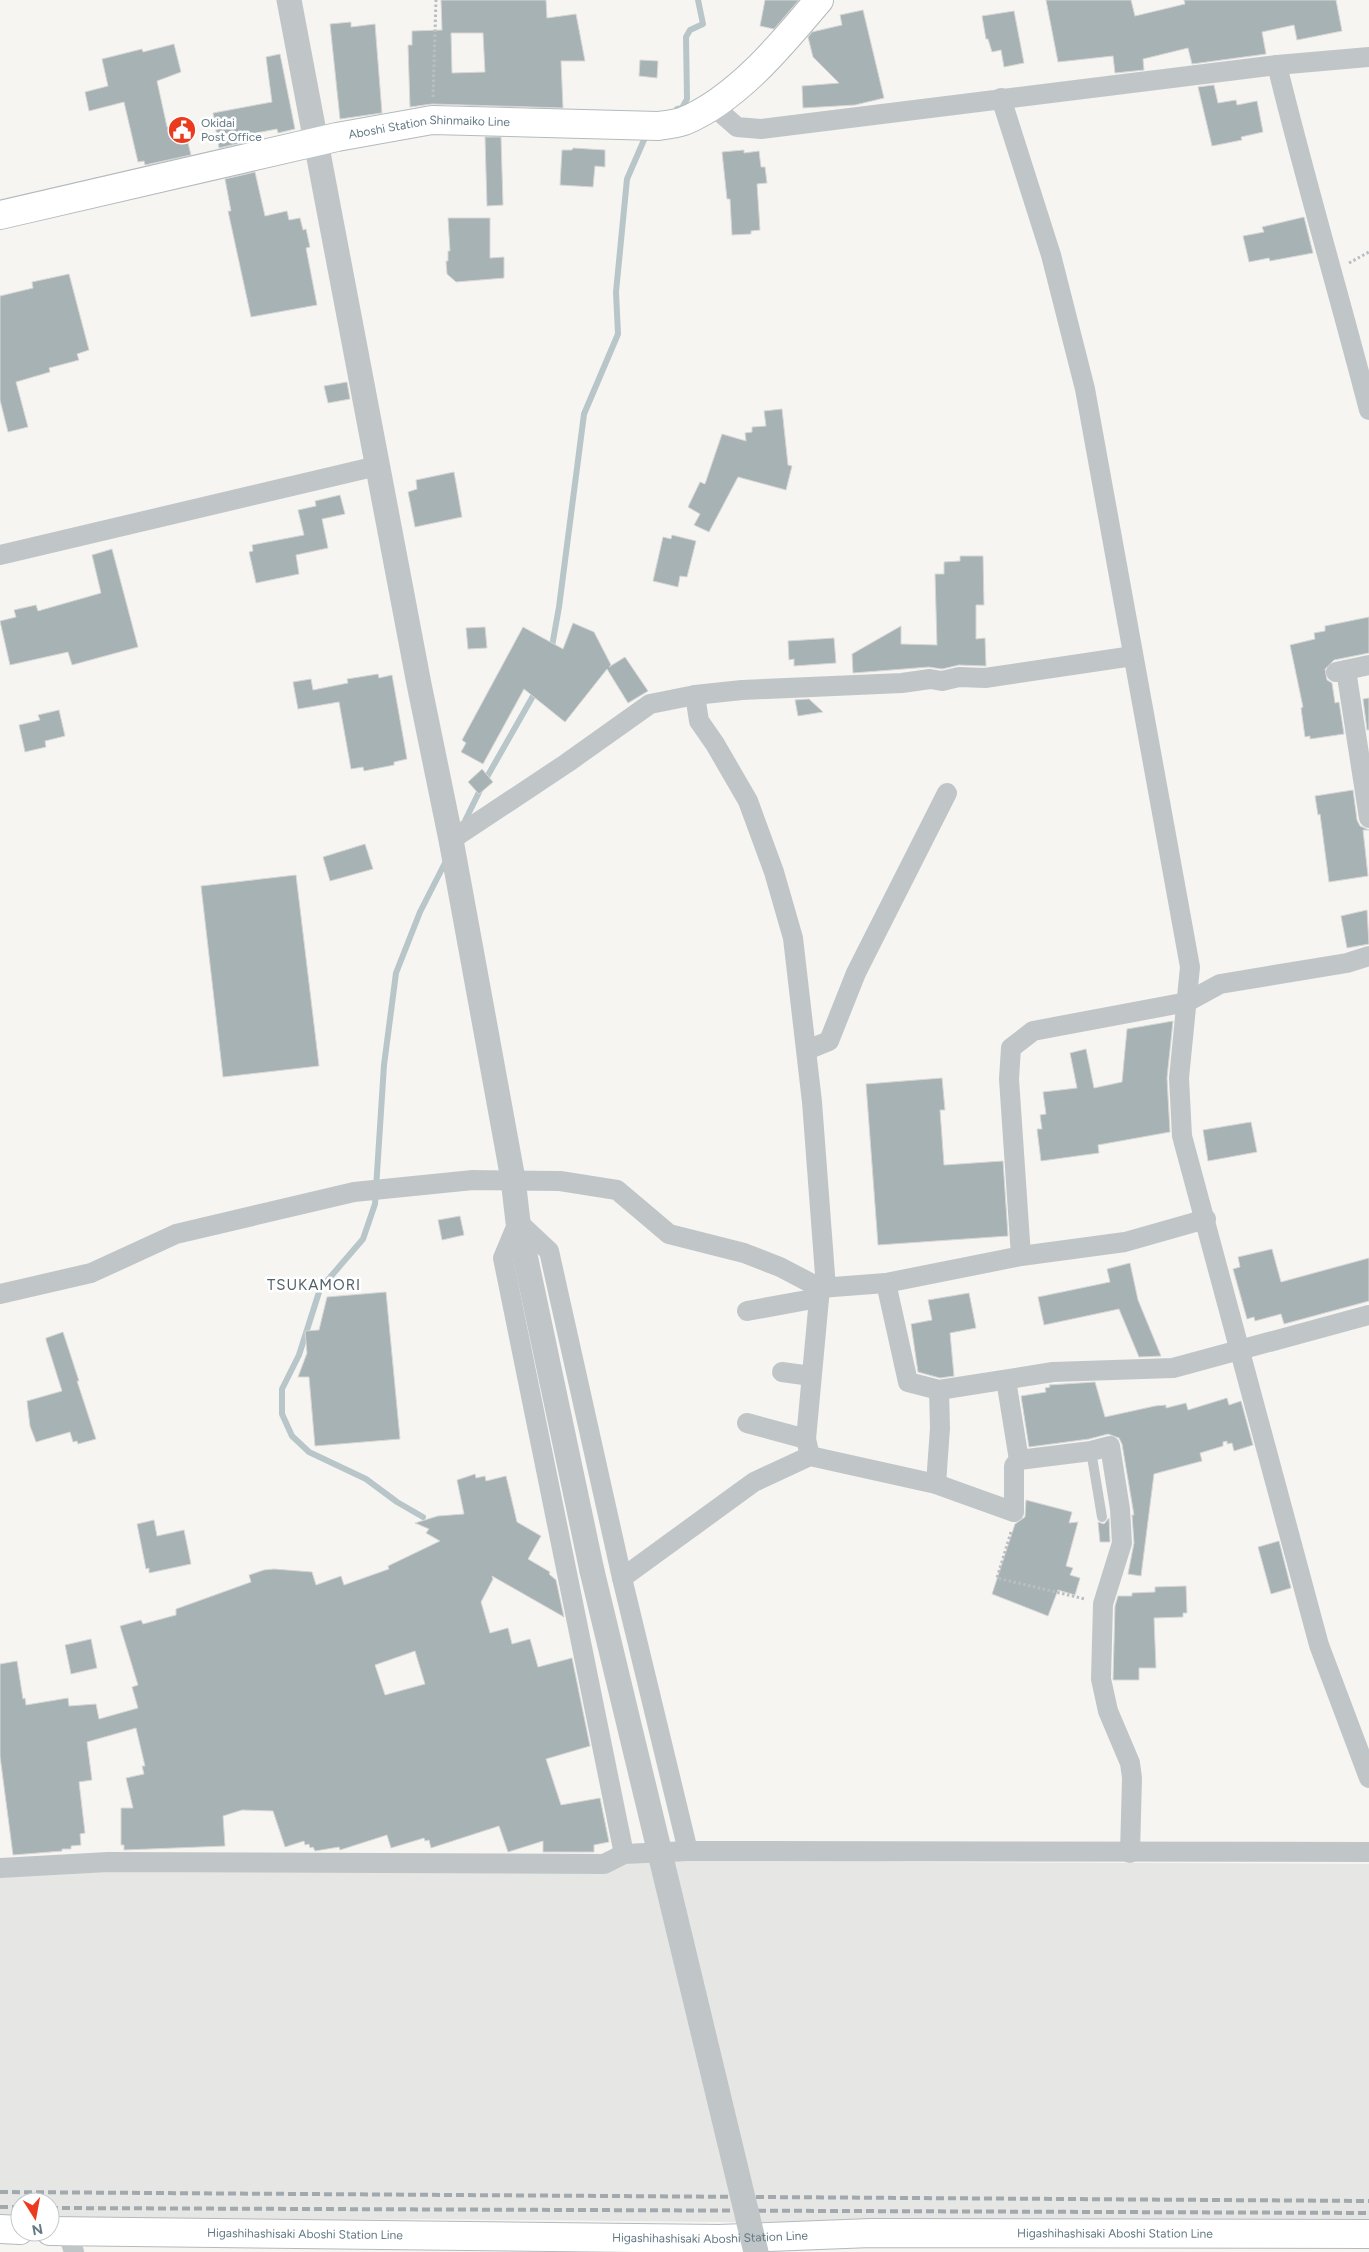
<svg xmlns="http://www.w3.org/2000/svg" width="1369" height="2252" font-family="Figtree,sans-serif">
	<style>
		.built { fill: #e6e7e5 }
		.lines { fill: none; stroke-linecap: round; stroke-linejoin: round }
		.stream { stroke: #b8c6c9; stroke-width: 6 }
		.building { fill: #a7b2b5; stroke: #d7d7d5; fill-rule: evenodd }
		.secondary-casing { stroke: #b3babd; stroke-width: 30 }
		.path { stroke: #babec0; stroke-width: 3; stroke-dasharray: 2.5 2.5; stroke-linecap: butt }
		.service { stroke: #c0c6c8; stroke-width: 10 }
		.minor { stroke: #c0c6c8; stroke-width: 20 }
		.tertiary { stroke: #c0c6c8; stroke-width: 25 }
		.secondary { stroke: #fff; stroke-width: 28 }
		.rail { stroke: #a1a9ae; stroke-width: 4; stroke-dasharray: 8 4; stroke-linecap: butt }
		.tertiary-bridge { stroke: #c0c6c8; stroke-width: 25 }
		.labels { text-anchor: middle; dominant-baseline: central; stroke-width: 5; stroke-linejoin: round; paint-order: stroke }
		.poi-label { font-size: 12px; fill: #637984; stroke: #fff; text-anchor: start }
		.street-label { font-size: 12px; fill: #637984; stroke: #fff }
		.quarter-label { font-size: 15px; letter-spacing: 1px; fill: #526169; stroke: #fff }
	</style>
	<rect width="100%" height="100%" fill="#f6f5f2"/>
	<polygon class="built" points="716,1857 918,1862 1369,1864 1369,2224 1016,2225 423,2219 50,2223 50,2202 20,2202 20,2223 0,2222 0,1876 185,1866"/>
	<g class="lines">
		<g class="stream">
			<polyline points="677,109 682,108 687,99 686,37 690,30 703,24 698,0"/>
			<polyline points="551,652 559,607 584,414 618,334 616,292 627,179 647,133"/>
			<polyline points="463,825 483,784 537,689"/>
			<polyline points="423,1517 397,1502 366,1479 309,1452 292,1436 282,1414 282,1389 299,1355 320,1289 363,1239 375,1204 384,1065 396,973 420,912 447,859"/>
		</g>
	</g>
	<g class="building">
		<path d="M441 0H546L547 18 576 14 585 61H561L563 108 432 104 410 107 408 45H412V31L442 30ZM451 33H483L485 72 452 73Z"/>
		<polygon points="765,0 799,0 774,29 760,26"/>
		<polygon points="1046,0 1131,0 1135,16 1185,4 1184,0 1336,0 1342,31 1297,40 1294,25 1262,32 1266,54 1192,64 1188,48 1143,59 1144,70 1115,73 1113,56 1058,62"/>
		<polygon points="863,10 884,98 855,105 803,108 802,86 839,83 813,57 808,37 812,32 842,25 840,15"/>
		<polygon points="1014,11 1024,63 1004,67 1001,50 992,52 988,39 986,39 982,16"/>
		<polygon points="351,22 351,27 375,24 382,113 340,119 330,24"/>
		<polygon points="174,44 181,72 157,81 167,127 183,123 191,155 145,165 144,161 138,162 124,102 89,111 85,92 108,86 102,59 142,49 143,52"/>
		<polygon points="280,54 295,129 278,133 277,129 240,136 241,143 219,148 213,113 272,102 266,57"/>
		<polygon points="640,60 658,61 657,78 639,76"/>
		<polygon points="1214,85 1218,103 1236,100 1237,105 1257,101 1263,132 1241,137 1242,140 1212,146 1198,87"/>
		<polygon points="485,137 501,137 503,205 487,206"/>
		<polygon points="573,148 605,150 605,167 595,166 593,187 560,185 562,150 572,150"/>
		<polygon points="744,150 744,153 759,151 761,167 765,167 767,183 757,184 760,230 751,231 751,234 732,235 730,199 727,199 722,152"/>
		<polygon points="255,172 265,216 287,211 289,220 300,218 303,230 306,229 310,247 306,248 317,305 251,317 228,211 231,211 225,179"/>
		<polygon points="1304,217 1313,253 1270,261 1269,258 1249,262 1243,236 1264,232 1262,227"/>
		<polygon points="448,218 490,218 490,258 504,257 504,278 456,282 447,274 446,261 448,261 448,251 450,251"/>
		<polygon points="69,274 89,350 77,354 79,360 49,368 50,372 16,382 28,427 8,432 0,400 0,296 33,288 32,282"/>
		<polygon points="347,382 350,399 328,403 324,386"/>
		<polygon points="782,409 788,465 792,466 786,490 738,477 709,532 694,525 700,514 688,507 700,482 705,484 722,434 746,441 745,433 752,432 752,427 766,426 764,411"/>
		<polygon points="454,472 462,517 415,527 408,492 417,489 416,480"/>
		<polygon points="340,495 345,514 322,519 328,548 296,555 299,574 256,583 249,552 253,551 252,545 304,535 298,510 316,506 315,501"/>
		<polygon points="672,535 696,541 687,577 680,576 678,587 653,581 663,537 671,539"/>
		<polygon points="112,549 138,647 72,665 68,652 10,665 0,621 16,617 14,610 36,605 38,611 101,593 92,555"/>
		<polygon points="960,556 983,556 984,605 976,605 976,639 985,638 986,666 959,665 942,669 929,667 853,673 852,654 901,626 901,644 937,645 935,574 944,574 944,562 960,561"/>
		<polygon points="1369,617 1369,653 1334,660 1325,669 1327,680 1332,683 1335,703 1339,702 1344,734 1310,739 1310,736 1305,737 1301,708 1303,707 1290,645 1315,639 1314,633 1325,631 1325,626"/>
		<polygon points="573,623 594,632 611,665 609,667 625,657 648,691 628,703 607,669 565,722 524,689 483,764 461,752 466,743 462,740 523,627 563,649"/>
		<polygon points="485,627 487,648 468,649 466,628"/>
		<polygon points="834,638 836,663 794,666 794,659 789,660 788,641"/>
		<polygon points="378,674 379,678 392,675 407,759 394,762 394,765 364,771 363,767 351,769 339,702 298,709 293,682 311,679 313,690 348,683 347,679"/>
		<polygon points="1369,698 1369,730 1367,730 1363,699"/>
		<polygon points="809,699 823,712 798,716 795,700"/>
		<polygon points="59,710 65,736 45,741 46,747 25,752 19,725 40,720 38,715"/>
		<polygon points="482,769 493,782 479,794 468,782"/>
		<polygon points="1353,790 1357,820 1360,826 1369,830 1363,830 1368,876 1329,882 1320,814 1318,815 1315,796"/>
		<polygon points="365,844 373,869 330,881 323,857"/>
		<polygon points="296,875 319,1066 223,1077 201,886"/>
		<polygon points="1367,910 1369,944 1347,948 1341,916"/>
		<polygon points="1173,1021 1167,1078 1170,1132 1098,1145 1099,1153 1041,1161 1037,1129 1042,1129 1040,1115 1046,1114 1043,1092 1077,1088 1070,1053 1086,1049 1094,1088 1122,1082 1127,1029"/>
		<polygon points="942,1078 945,1110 940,1110 944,1165 1003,1161 1008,1236 878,1245 866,1084"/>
		<polygon points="1251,1122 1257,1152 1208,1161 1203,1130"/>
		<polygon points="460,1216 464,1235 442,1240 438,1220"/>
		<polygon points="1272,1249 1281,1282 1369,1258 1369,1301 1284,1324 1281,1314 1255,1321 1254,1317 1247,1319 1233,1269 1240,1267 1238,1257"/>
		<polygon points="1130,1263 1138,1300 1161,1356 1139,1357 1119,1309 1044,1325 1038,1297 1110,1282 1107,1269"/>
		<polygon points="386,1292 400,1439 315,1446 309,1377 298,1377 307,1353 305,1331 319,1330 327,1297"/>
		<polygon points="969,1293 976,1328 950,1333 954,1376 940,1378 918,1372 911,1324 932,1320 928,1300"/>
		<polygon points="63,1332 79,1381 77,1381 96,1439 78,1444 77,1441 73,1442 70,1432 36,1442 30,1426 27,1401 62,1391 46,1340 46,1338"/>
		<polygon points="1095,1382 1105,1417 1155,1406 1166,1405 1166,1408 1186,1403 1188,1410 1227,1398 1229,1405 1241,1401 1253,1445 1234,1451 1232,1443 1227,1444 1227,1441 1223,1442 1223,1446 1200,1453 1202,1461 1154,1474 1141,1576 1128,1574 1134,1543 1132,1515 1134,1515 1122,1444 1119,1438 1108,1434 1089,1439 1029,1447 1021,1396 1046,1392 1045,1388 1050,1387 1049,1385"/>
		<path d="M475 1474 476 1478 485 1476 486 1481 506 1476 517 1522 541 1536 528 1559 550 1572 549 1574 556 1580 564 1617 492 1576 493 1579 481 1602 490 1633 508 1628 512 1644 530 1639 538 1667 572 1658 590 1746 546 1759 561 1805 600 1798 609 1842 594 1845V1852H543V1841L508 1852 499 1826 431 1848 429 1840 425 1841 424 1838 391 1848 387 1835 340 1850 339 1847 315 1851 313 1847 310 1848 309 1844 305 1845 304 1841 285 1847 273 1811 242 1810 223 1816 225 1846 124 1850V1845H121V1808H133L126 1778 144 1774 142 1766H145L136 1728 87 1742 92 1780 79 1782 85 1833 80 1834 81 1845 71 1846V1849H62V1851L13 1855 0 1756V1664L17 1661 23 1699 25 1698 26 1705 68 1698 69 1706 96 1704 99 1719 138 1708 132 1687 138 1685 120 1626 141 1620 143 1624 176 1615V1609L251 1582 249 1575 264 1570 274 1569 312 1572 316 1585 341 1576 344 1585 389 1569 388 1566 440 1541 426 1533 429 1529 415 1523 438 1516 464 1514 457 1480ZM415 1651 425 1684 385 1695 375 1665Z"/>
		<polygon points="1026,1500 1072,1512 1069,1523 1078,1522 1066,1566 1073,1568 1070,1575 1080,1578 1075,1595 1058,1590 1048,1616 992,1594 1015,1524 1025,1517"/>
		<polygon points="1109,1518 1110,1542 1100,1542 1098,1522 1104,1524"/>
		<polygon points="154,1520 157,1536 184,1530 191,1564 149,1573 149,1568 146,1569 137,1524"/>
		<polygon points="1279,1541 1291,1588 1271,1594 1258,1547"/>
		<polygon points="1186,1586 1187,1613 1183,1613 1183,1617 1154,1618 1156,1668 1139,1668 1139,1680 1113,1680 1115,1606 1118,1596 1132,1596 1132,1593 1155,1592 1155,1587"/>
		<polygon points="91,1639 97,1668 71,1674 65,1645"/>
	</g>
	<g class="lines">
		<defs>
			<g id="secondary">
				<path id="s1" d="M0 215 337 137 432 120 658 126C666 125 676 124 684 121 737 99 783 43 819 0"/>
				<polyline points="0,2229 20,2230"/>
				<path id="s2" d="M50 2231 719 2239 871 2233 1369 2234"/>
			</g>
		</defs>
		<use href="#secondary" class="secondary-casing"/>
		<g class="path">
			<polyline points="433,97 436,0"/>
			<polyline points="1349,263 1369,252"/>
			<polyline points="1011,1532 997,1578 1085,1599"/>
		</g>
		<polyline class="service" points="1091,1451 1102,1517"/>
		<g class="minor">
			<path d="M1277 65C1305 180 1339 294 1369 410"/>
			<polyline points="1001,98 1051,255 1085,389 1190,967 1179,1078 1182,1136 1319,1645 1369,1778"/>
			<polyline points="713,106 737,127 761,129 1277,65 1369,57"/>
			<polyline points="0,555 377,466"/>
			<polyline points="1346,670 1369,818"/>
			<polyline points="1336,672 1369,665"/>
			<polyline points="695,695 699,721 715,744 748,801 774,872 793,938 812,1102 826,1288"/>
			<polyline points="451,840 567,763 650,704 695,695 742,690 902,683 930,679 942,681 959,677 985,678 1133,656"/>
			<polyline points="807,1050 829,1041 856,973 947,793"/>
			<polyline points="1021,1256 1009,1079 1011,1048 1033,1031 1187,1002 1220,984 1347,963 1369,956"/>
			<polyline points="886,1283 908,1382 939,1390 1053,1372 1173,1368 1369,1315"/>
			<polyline points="0,1294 91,1273 176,1234 354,1192 473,1180 560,1181 617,1190 669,1234 744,1253 780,1267 820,1288 886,1283 1021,1256 1125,1242 1206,1219"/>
			<polyline points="747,1311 818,1298"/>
			<polyline points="782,1372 811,1376"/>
			<polyline points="1006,1380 1019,1460 1091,1451 1110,1446 1120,1509 1122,1543 1103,1604 1101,1679 1108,1711 1130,1763 1132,1778 1130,1853"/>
			<polyline points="747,1423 806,1439"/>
			<polyline points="810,1456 806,1439 820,1288"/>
			<polyline points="936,1484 940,1428 939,1390"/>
			<polyline points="622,1578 754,1482 810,1456 936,1484 1014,1512 1014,1466 1019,1460"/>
			<polyline points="624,1854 503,1258 518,1222 549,1251 622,1578 688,1851"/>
			<polyline points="0,1868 108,1862 604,1864 624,1854 688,1851 1369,1852"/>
			<polyline points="67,2231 74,2252"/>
		</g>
		<polyline class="tertiary" points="289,0 419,684 451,840 513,1179 518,1222 592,1571"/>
		<use href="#secondary" class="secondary"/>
		<g class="rail">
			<polyline points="0,2192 1369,2201"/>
			<polyline points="0,2207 20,2207"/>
			<polyline points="50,2208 1369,2213"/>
		</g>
		<polyline class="tertiary-bridge" points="592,1571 756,2252"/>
	</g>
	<defs>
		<symbol id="civic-disc" viewBox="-11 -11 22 22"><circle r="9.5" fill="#eb3a1d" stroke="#fff"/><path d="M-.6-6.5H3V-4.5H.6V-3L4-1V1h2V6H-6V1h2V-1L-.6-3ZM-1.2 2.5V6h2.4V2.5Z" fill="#fff"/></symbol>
	</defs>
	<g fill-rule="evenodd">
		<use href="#civic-disc" x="166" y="114" width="32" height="32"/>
	</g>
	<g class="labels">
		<g class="poi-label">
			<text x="201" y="123">Okidai<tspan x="201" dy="14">Post Office</tspan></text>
		</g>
		<g class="street-label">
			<text stroke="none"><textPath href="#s1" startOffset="439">Aboshi Station Shinmaiko Line</textPath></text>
			<text stroke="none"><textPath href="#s2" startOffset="255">Higashihashisaki Aboshi Station Line</textPath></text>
			<text stroke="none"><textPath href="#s2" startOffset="1065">Higashihashisaki Aboshi Station Line</textPath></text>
			<text stroke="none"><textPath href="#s2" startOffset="660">Higashihashisaki Aboshi Station Line</textPath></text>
		</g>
		<g class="quarter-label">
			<text x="314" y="1285">TSUKAMORI</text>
		</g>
	</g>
	<g transform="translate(35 2217) rotate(169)"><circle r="24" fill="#ffffff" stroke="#c1c9ce"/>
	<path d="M0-4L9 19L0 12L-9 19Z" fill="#eb3a1d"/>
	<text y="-8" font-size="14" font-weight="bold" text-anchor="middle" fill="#637984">N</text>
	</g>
</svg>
